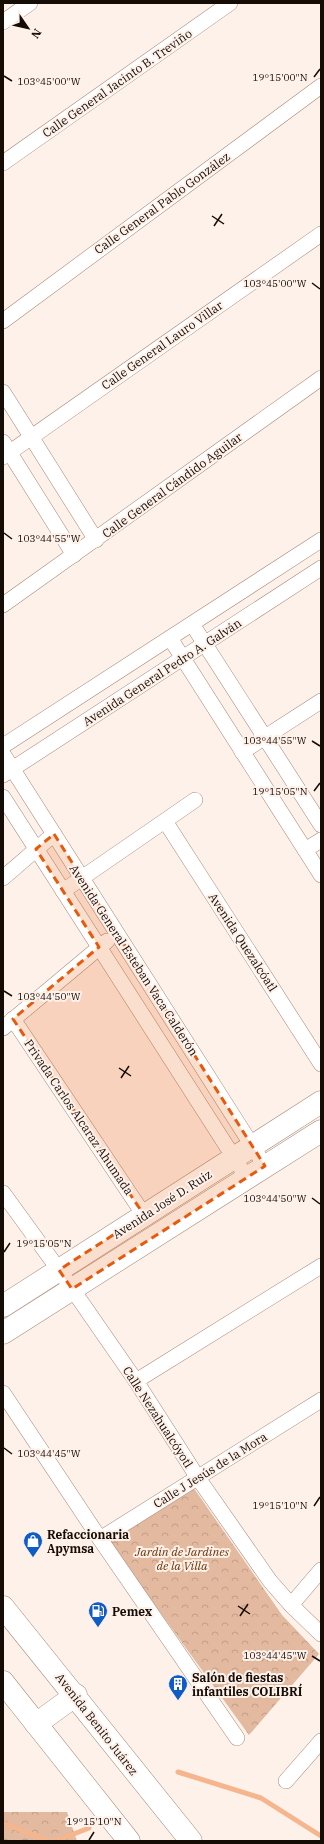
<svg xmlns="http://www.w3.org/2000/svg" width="324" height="1844" font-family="'IBM Plex Serif',serif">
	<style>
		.forest { fill: url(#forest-crowns) }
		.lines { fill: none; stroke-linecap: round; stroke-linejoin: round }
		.stream { stroke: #f5b68e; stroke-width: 5 }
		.street-casing { stroke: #a58978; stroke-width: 16 }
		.secondary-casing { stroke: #a58978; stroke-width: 23 }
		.primary-casing { stroke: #a58978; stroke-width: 23 }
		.street { stroke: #fff; stroke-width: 15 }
		.secondary { stroke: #fff; stroke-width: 22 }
		.primary { stroke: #fff; stroke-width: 22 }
		.marked { fill: #e8590c; fill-opacity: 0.2; stroke: #e8590c; stroke-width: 3; stroke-dasharray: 8 5; stroke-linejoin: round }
		.ticks { fill: none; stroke: #160c06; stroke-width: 1.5 }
		.labels { text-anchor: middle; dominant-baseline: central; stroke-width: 4; stroke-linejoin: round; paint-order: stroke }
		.street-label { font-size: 12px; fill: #160c06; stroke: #fef1ea }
		.poi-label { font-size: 12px; font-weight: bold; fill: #160c06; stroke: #fef1ea; text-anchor: start }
		.park-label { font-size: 12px; font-style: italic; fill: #6e3505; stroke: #fef1ea }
		.ticks-label { font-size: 10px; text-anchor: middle; fill: #160c06; stroke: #fef1ea; stroke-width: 4; stroke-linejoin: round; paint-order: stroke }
	</style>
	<defs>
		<pattern id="forest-crowns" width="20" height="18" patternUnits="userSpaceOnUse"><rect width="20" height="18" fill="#e3b9a0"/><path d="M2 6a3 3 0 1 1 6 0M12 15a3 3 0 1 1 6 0" fill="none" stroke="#c29e88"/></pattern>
	</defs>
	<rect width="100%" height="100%" fill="#fef1ea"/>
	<g class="forest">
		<polygon points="193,1487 282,1615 319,1654 249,1735 109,1542"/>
		<polygon points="3,1812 67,1812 77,1841 3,1841"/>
	</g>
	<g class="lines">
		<g class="stream">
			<polyline points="178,1772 261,1798 321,1836"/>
			<polyline points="3,1823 49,1841"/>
			<polyline points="56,1841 89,1828"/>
		</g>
		<defs>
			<g id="street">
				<polyline points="3,22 30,3"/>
				<polyline points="3,163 230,3"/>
				<polyline points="3,321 321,86"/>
				<polyline points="3,392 96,540"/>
				<polyline points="3,442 74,555"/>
				<polyline points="3,457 321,234"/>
				<polyline points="3,605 321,378"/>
				<polyline points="192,624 321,825"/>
				<polyline points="170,638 321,875"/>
				<polyline points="3,746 321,540"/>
				<polyline points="242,752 321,701"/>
				<polyline points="3,754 265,1166"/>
				<polyline points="3,775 321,568"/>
				<polyline points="3,797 247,1178"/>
				<polyline points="165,821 321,1064"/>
				<polyline points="305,850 321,840"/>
				<polyline points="3,878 54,834"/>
				<polyline points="63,891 195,800"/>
				<polyline points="13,1019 144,1215"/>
				<polyline points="3,1028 107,941"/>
				<polyline points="3,1193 59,1270 136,1381 198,1478 270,1581 291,1605 321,1634"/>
				<polyline points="136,1381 321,1266"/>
				<polyline points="3,1393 100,1539 237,1738"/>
				<polyline points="100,1539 321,1400"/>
				<polyline points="291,1605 321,1570"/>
				<polyline points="286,1781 321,1741"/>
			</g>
			<g id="secondary">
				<polyline points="3,1306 321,1102"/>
				<polyline points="3,1333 321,1131"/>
			</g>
			<g id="primary">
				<polyline points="3,1607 191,1841"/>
				<polyline points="3,1682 129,1841"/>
				<polyline points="36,1724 76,1695"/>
			</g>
		</defs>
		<use href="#street" class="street-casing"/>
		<use href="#secondary" class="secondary-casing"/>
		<use href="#primary" class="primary-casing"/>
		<use href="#street" class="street"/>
		<use href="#secondary" class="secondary"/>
		<use href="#primary" class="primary"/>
	</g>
	<path class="marked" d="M54 834 265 1166 72 1289 59 1270 144 1215 13 1019 99 947 36 849Z"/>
	<path class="ticks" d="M4 76 12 81M314 77 320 69M212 216 224 224M214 226 222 214M312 283 320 289M4 533 12 539M312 741 320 746M314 791 320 783M4 991 12 996M119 1068 131 1076M121 1078 129 1066M312 1198 320 1204M4 1252 10 1243M4 1448 12 1454M314 1506 320 1497M238 1606 250 1614M240 1616 248 1604M312 1656 320 1661M89 1840 94 1832"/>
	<defs>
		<symbol id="shop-pin" viewBox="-11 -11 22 30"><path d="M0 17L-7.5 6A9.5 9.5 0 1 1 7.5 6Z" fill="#105cc6" stroke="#fef1ea"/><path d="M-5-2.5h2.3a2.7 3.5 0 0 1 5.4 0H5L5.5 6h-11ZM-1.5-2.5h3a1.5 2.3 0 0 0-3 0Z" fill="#fff"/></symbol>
		<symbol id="fuel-pin" viewBox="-11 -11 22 30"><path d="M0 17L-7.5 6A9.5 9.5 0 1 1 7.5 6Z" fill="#105cc6" stroke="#fef1ea"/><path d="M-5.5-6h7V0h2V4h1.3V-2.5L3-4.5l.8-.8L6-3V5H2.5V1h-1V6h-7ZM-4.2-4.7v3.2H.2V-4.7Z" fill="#fff"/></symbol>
		<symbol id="building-pin" viewBox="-11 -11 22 30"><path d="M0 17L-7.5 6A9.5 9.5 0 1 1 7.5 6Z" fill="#105cc6" stroke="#fef1ea"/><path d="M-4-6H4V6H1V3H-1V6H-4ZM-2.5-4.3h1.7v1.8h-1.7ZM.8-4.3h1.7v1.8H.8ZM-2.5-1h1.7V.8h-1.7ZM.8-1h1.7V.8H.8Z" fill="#fff"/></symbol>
	</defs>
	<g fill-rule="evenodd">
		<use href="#shop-pin" x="22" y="1530" width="22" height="30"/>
		<use href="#fuel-pin" x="87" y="1600" width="22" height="30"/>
		<use href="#building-pin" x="167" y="1673" width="22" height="30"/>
	</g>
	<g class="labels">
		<g class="street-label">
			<text transform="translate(117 83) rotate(-35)">Calle General Jacinto B. Treviño</text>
			<text transform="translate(162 203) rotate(-36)">Calle General Pablo González</text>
			<text transform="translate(162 345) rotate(-35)">Calle General Lauro Villar</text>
			<text transform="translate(172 485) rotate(-36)">Calle General Cándido Aguilar</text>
			<text transform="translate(162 672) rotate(-33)">Avenida General Pedro A. Galván</text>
			<text transform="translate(243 942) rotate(57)">Avenida Quezalcóatl</text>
			<text transform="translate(134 960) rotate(57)">Avenida General Esteban Vaca Calderón</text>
			<text transform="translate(79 1117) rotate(56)">Privada Carlos Alcaraz Ahumada</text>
			<text transform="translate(162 1204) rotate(-33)">Avenida José D. Ruiz</text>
			<text transform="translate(158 1417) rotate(57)">Calle Nezahualcóyotl</text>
			<text transform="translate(210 1470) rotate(-32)">Calle J Jesús de la Mora</text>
			<text transform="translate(97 1724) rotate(52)">Avenida Benito Juárez</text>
		</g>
		<g class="poi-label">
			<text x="47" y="1534">Refaccionaria<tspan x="47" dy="14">Apymsa</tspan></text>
			<text x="112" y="1611">Pemex</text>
			<text x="192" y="1677">Salón de fiestas<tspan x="192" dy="14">infantiles COLIBRÍ</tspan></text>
		</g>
		<g class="park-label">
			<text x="182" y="1551">Jardín de Jardines<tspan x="182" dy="14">de la Villa</tspan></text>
		</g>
	</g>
	<g class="ticks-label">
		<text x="280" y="81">19°15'00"N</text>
		<text x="49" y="85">103°45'00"W</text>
		<text x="275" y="287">103°45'00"W</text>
		<text x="49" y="542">103°44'55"W</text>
		<text x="275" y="744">103°44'55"W</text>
		<text x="280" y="795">19°15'05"N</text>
		<text x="49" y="1000">103°44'50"W</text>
		<text x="275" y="1202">103°44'50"W</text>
		<text x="44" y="1247">19°15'05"N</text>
		<text x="49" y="1457">103°44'45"W</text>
		<text x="280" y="1509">19°15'10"N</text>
		<text x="275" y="1659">103°44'45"W</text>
		<text x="94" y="1825">19°15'10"N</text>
	</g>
	<rect width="324" height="1844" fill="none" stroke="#160c06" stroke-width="8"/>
	<g transform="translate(28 28) rotate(124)" stroke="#fef1ea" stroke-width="3" paint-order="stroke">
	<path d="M0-3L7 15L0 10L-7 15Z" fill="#160c06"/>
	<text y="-6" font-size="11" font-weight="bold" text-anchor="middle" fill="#160c06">N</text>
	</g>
</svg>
